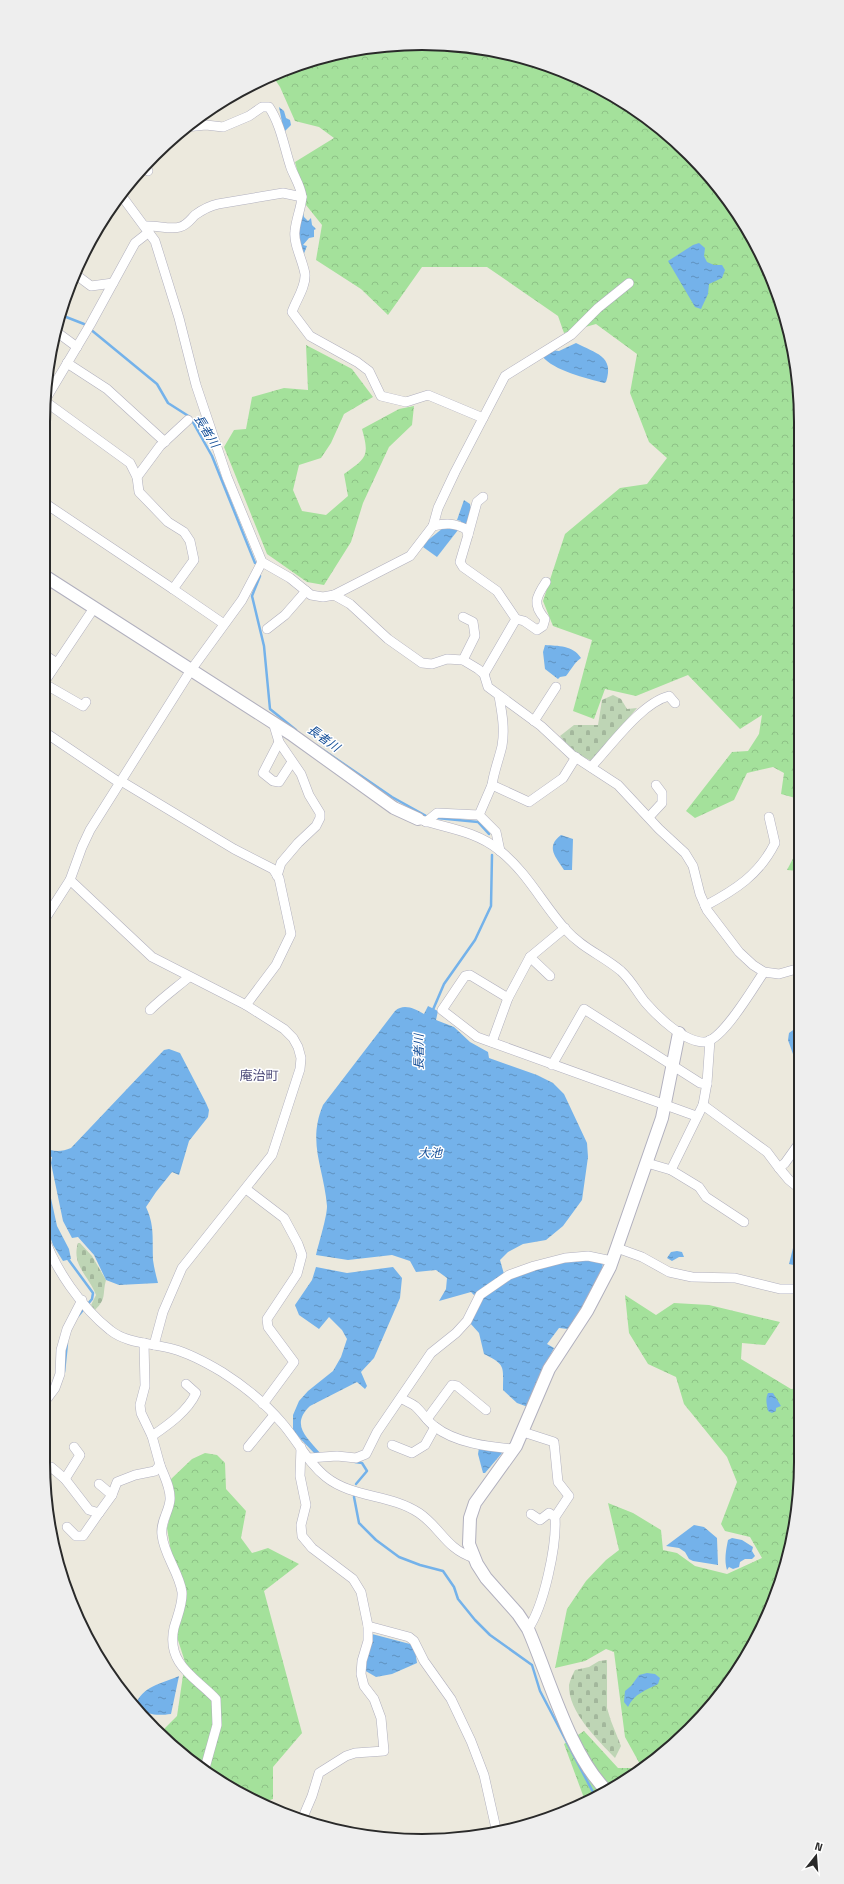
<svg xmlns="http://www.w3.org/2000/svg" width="844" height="1884" font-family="'Titillium Web','Noto Sans JP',sans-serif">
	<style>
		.forest { fill: url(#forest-crowns) }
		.cemetery { fill: url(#cemetery-stones) }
		.water { fill: url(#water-ripples) }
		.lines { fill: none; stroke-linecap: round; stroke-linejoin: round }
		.stream { stroke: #74b2ea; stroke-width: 2.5 }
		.minor-casing { stroke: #b1b0be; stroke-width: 10 }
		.tertiary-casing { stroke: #b1b0be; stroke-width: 14 }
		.minor { stroke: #fff; stroke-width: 9 }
		.tertiary { stroke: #fff; stroke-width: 12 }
		.labels { text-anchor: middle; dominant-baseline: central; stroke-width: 3; stroke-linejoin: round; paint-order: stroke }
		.water-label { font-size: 12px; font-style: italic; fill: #124d97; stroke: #fff }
		.quarter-label { font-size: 13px; fill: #4e4c7a; stroke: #fff }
		.rim { fill: none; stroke: #2a2a2a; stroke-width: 2 }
	</style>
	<defs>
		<pattern id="forest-crowns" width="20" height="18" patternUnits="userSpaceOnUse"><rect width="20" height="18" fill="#a4e19b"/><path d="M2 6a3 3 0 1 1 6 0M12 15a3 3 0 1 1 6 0" fill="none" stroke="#8dc186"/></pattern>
		<pattern id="cemetery-stones" width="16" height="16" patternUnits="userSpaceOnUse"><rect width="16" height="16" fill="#bed5b5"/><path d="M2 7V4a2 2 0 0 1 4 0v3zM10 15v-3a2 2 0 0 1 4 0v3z" fill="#a3b79c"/></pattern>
		<pattern id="water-ripples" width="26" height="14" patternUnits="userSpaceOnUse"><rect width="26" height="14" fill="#74b2ea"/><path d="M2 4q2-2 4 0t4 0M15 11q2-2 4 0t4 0" fill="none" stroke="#5f91be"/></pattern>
	</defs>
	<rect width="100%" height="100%" fill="#ece9dd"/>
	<g class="forest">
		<polygon points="397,44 472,46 544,63 633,107 723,191 772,277 798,372 799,799 781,794 784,773 773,767 747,773 734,800 695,818 686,811 732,752 748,751 759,734 762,715 740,729 688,675 636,696 605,689 594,719 573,711 592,640 553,626 543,601 565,534 620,488 647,484 667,458 649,442 630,393 637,354 596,324 564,333 558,316 487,267 422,267 388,315 361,289 316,260 322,225 306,205 295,162 334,138 319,127 295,121 280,87 272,75 324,56"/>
		<path d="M306 345 352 369 373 397 344 414 331 443 321 458 299 465 293 490 302 511 326 515 348 496 344 474C366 458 370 457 362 429L399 409 414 406 412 425 389 447 363 503 351 542 324 585 307 582 267 554 224 447 234 430 246 429 252 397 284 388 308 390Z"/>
		<polygon points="799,847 799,871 787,870"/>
		<polygon points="625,1295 656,1315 674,1303 709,1305 780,1322 765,1345 742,1343 741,1359 791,1389 801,1388 801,1462 781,1584 750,1651 707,1712 641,1766 625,1737 614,1652 606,1649 585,1661 555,1668 567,1609 586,1581 606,1560 619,1550 608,1503 633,1513 661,1530 663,1550 677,1553 695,1566 727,1574 762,1558 750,1537 725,1531 721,1524 737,1482 727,1457 684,1404 676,1377 648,1364 629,1333"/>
		<polygon points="205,1453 217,1455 225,1463 226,1489 246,1511 241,1538 252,1553 268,1548 299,1564 264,1591 302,1733 273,1767 273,1799 264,1802 232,1790 163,1733 165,1728 177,1716 185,1662 177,1637 185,1586 171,1552 167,1528 175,1497 170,1480 192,1459"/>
		<path d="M584 1731 618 1768H639C626 1778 602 1802 584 1798L564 1744Z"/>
	</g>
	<g class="cemetery">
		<polygon points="613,695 621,699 627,709 637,708 592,761 576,754 560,736 574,725 598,725 602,700"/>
		<path d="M78 1243H80L92 1256 106 1280C102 1295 107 1298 95 1310L91 1305 96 1295C89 1276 71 1265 78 1243Z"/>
		<path d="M607 1660V1708L611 1721 621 1746 615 1758C598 1740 568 1712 569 1685 570 1680 573 1674 575 1670L589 1667 599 1661Z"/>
	</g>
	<g class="water">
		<polygon points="279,107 284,111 286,118 290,120 291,125 284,132"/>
		<polygon points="303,212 304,217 308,221 311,218 312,225 316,229 314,230 314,237 309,238 303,245 307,246 303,256 297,232"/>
		<polygon points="699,243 705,248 704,256 707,262 714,265 722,265 725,270 722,278 709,284 708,294 701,309 695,307 668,261 693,245"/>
		<path d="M576 343C595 353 615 356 606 382L604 383C586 378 554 371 542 356L551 350 559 351Z"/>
		<polygon points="464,500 470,504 471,510 466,524 460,523 461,521 457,520"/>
		<polygon points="443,528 455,528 458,530 437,557 423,547 427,541"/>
		<path d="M545 645C558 646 573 645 581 658 574 663 571 670 566 676L560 677 558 679 545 669 543 652Z"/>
		<path d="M561 835 573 839 572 870H564C556 857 545 847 561 835Z"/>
		<path d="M428 1006 438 1011 436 1020 454 1027 470 1042 488 1052 489 1058 537 1075 553 1083 564 1094 587 1143 588 1157 582 1200 563 1226 546 1240 523 1244 508 1252 500 1260 504 1274 474 1295 471 1292 439 1301 446 1289 447 1278 436 1270 416 1272 410 1261 392 1255 348 1260 316 1255C319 1242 327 1217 327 1206 324 1168 307 1143 323 1105L395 1011C404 1003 415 1009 424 1014Z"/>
		<polygon points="800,1025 800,1071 799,1071 788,1040 789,1033"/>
		<path d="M169 1049 180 1053 206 1103 209 1110 208 1117 189 1141 179 1175 172 1172 156 1192 146 1207C155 1226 152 1240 153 1260 154 1268 156 1275 158 1283L119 1285 106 1280 94 1255 78 1237 72 1238 63 1221 51 1163 52 1157 46 1155 44 1166 57 1226 69 1249 71 1259 63 1261 53 1245 43 1216V1147C53 1152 61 1152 71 1148L164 1050Z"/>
		<polygon points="800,1243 800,1269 799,1269 798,1266 789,1264 794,1244 796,1245"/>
		<polygon points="677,1251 682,1252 684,1257 679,1257 672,1261 667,1258 671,1252"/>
		<path d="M584 1259 603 1262C602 1284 580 1311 568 1329L559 1328 547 1344 554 1348 536 1383 528 1407 517 1403 503 1390C503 1366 506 1365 484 1354L479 1333 470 1323 482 1297 502 1283 529 1271 561 1262Z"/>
		<path d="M316 1267 347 1273 393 1267 402 1278 400 1298 374 1358 361 1372 367 1386 365 1389 357 1382 310 1406C290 1425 307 1437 321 1454H315L293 1431V1415L299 1401 308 1391 333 1371 341 1357 347 1339 342 1330 329 1317 319 1329 299 1315 295 1305 312 1280Z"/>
		<path d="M768 1393H773L781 1406 776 1408V1411L772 1413 768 1411C767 1405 765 1399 768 1393Z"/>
		<polygon points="479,1448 501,1451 502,1453 485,1473 483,1473 478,1454"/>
		<polygon points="694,1525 704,1527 717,1538 718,1565 693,1561 689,1559 685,1552 679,1548 666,1546"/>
		<path d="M732 1538 742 1540 753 1547 752 1551 755 1556 752 1559H745L740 1562 739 1567 733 1569 729 1567 727 1570C724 1560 726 1550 728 1540Z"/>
		<polygon points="372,1634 410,1644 415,1650 417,1663 392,1674 376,1677 364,1670"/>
		<path d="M647 1673 655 1674 660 1678 658 1684C646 1690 634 1694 628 1707L624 1702 625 1691 631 1686 639 1675Z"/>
		<path d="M179 1676 171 1714C156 1716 148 1715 135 1706 142 1686 161 1684 179 1676Z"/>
	</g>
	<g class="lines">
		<g class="stream">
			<polyline points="61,315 84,324 157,384 168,403 190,417 212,456 255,563"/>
			<polyline points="260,576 252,596 264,646 270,709 296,730"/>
			<polyline points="316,745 392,797 428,817"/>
			<polyline points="437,818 478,822 489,834"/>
			<polyline points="432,1012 444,984 475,940 491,906 492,855"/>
			<polyline points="43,1131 47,1086 46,1051 43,1044"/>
			<polyline points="68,1259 93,1293 92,1299 78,1316"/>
			<polyline points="64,1372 67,1343"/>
			<polyline points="355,1462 362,1463 367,1471 356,1484"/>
			<polyline points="354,1497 359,1523 376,1540 399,1557 420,1565 443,1571 454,1587 458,1599 475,1620 490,1635 532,1665 540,1691 595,1796"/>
		</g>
		<defs>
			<g id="minor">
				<path d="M185 127 206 125 223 127 249 116 262 107H269C281 125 284 147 291 168 295 178 301 187 302 197"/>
				<polyline points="143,167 148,171"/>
				<polyline points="121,195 155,241 179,318 196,385 227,477 262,562 290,578 311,595 323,597 334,595 350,604 388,639 422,663 432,664 447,659 463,660 478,669 484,674 488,687 541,726 572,755 618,785 659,829 685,853 693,866 700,894 707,910 739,952 753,965 764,972 779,974 800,968"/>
				<path d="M145 226C156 225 171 230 180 227 187 225 190 220 195 215 202 210 209 206 218 204L283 193 302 197C301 209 296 219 295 231 293 243 303 261 305 274 306 287 296 300 292 312L310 336 357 362 369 371 381 396 406 402 428 395 483 418"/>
				<polyline points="75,274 91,286 113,283"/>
				<polyline points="58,333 77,347"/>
				<polyline points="67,363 107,389 165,442"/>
				<polyline points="47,397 90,325 135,243 149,232"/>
				<polyline points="46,402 130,463 137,477 139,492 168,522 184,532 190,541 194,560 173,589 224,624"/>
				<polyline points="137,477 160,446 188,420"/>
				<polyline points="43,502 173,589"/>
				<path d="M433 526C446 523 454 523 466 529L468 535 460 562 463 567 497 591 516 619 484 674"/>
				<polyline points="468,535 477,502 483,497"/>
				<polyline points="334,595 410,556 433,526 438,508 455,472 505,376 571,335 598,308 629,283"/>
				<polyline points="463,617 473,622 475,636 463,660"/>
				<path d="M516 619 524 621 537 630 543 626 545 619C532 604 536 597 546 582"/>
				<polyline points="267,629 285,615 306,591"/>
				<polyline points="43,654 57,663"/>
				<polyline points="43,683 83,706 86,702"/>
				<polyline points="43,684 94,608"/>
				<polyline points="534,721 556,687"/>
				<polyline points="273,722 279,742 301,774 309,795 320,813 320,818 316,826 298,843 281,863 277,876"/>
				<polyline points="43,731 120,783"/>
				<polyline points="279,742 263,773 273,781 279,782 292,762"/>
				<path d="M591 767C611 746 641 703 669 696L675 703"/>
				<polyline points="121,781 234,849 273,869 279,878 291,934 276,965 246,1005"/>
				<path d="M492 785C494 771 499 759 502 746 505 729 502 713 499 696"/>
				<polyline points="479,815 492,785 529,802 563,778 576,757"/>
				<polyline points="649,817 662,803 662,793 656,785"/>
				<path d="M418 819C446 828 476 831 499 850 527 872 542 903 565 929 583 949 602 955 621 971 631 980 637 992 645 1002 658 1017 684 1042 704 1042 722 1042 754 986 764 972"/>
				<polyline points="426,822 437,813 479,815 496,832 500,851"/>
				<polyline points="70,880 152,957 246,1005 284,1029 293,1038 298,1047 301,1058 300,1069 272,1155 182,1268 163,1312 154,1345"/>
				<path d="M705 906C735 890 759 875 775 843L769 817"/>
				<polyline points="43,922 70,880 82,847 90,830 191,670 242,600 262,562"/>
				<polyline points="565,928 530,957 508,998 470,975 465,976 442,1010 477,1037 696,1116"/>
				<polyline points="530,957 550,976"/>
				<path d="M150 1010C162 998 176 988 189 977"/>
				<polyline points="492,1042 508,998"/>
				<polyline points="552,1065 584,1009 700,1083 707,1084"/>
				<polyline points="703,1105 767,1152 779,1168 785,1163 800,1142"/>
				<polyline points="647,1163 671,1170 699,1187 706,1197 744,1222"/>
				<polyline points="779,1168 789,1180 800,1189"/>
				<polyline points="671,1170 703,1105 707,1083 710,1040"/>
				<polyline points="246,1189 284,1218 298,1244 302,1255 297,1274 267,1319 268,1327 294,1362 263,1404"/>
				<path d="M43 1234C54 1268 82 1308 110 1330 127 1344 153 1343 173 1349 191 1354 207 1363 222 1372 244 1386 266 1404 282 1423 297 1440 308 1463 326 1477 352 1498 391 1494 419 1513 441 1528 446 1549 474 1558"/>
				<polyline points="617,1248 642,1257 669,1272 692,1277 735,1278 780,1289 800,1289"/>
				<path d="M401 1398C405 1401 411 1403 415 1406 422 1412 427 1421 434 1426 455 1443 489 1447 514 1449"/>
				<polyline points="43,1404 55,1388 60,1374 61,1350 67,1329 82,1300"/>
				<polyline points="427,1419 452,1385 457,1386 486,1410"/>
				<path d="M523 1432 554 1442 558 1482 569 1496 555 1517C557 1545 544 1606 528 1629"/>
				<path d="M152 1436C168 1425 188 1411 196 1393L186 1384"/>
				<polyline points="392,1445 412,1453 425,1445 435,1427"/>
				<polyline points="248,1447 274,1415"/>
				<polyline points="301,1447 300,1476 306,1505 301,1525 302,1536 312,1548 353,1579 361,1592 368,1626 368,1641 362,1661 361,1674 364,1686 374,1699 381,1718 384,1751 355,1753 346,1756 319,1773 312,1796 303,1817"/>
				<polyline points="309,1458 337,1456 356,1458 366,1454 377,1432 431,1353 456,1333 467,1321 480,1295 509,1275 534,1266 565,1258 588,1256 612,1261"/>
				<path d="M160 1465C164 1476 171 1488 170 1500 169 1512 160 1522 162 1535 164 1555 179 1572 182 1592 183 1604 177 1617 174 1628 166 1664 195 1677 216 1699L217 1725 205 1768"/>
				<polyline points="45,1474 51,1467 65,1479 89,1510 99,1513 112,1495 117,1482 135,1475 155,1471 160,1465 152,1436 141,1413 140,1405 145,1386 144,1343"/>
				<polyline points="65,1479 80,1455 74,1447"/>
				<polyline points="99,1484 112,1495"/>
				<polyline points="531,1514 540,1520 549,1513 555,1517"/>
				<polyline points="67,1527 76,1536 83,1536 99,1513"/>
				<polyline points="368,1626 409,1637 414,1641 424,1661 451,1699 471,1741 484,1775 497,1833"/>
			</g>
			<g id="tertiary">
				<polyline points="43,575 291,734 394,808 418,819"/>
				<path d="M608 1792C570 1756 549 1677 528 1629L518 1614 486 1578 477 1564 469 1544 470 1518 475 1503 516 1446 549 1369 587 1311 610 1267 662 1118 679 1033"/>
			</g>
		</defs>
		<use href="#minor" class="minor-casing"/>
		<use href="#tertiary" class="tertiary-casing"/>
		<use href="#minor" class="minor"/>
		<use href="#tertiary" class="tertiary"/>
	</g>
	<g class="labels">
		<g class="water-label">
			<text transform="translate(207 431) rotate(58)">長者川</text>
			<text transform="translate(324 738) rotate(35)">長者川</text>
			<text transform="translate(418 1052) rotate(-90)">長者川</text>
			<text x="430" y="1152">大池</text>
		</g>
		<g class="quarter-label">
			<text x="259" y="1075">庵治町</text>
		</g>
	</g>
	<path d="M0 0H844V1884H0ZM422 50H422A372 372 0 0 1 794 422V1462A372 372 0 0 1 422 1834H422A372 372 0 0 1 50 1462V422A372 372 0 0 1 422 50Z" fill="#eee" fill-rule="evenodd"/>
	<path class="rim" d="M422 50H422A372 372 0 0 1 794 422V1462A372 372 0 0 1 422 1834H422A372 372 0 0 1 50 1462V422A372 372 0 0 1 422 50Z"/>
	<g transform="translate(816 1856) rotate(17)" stroke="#ffffff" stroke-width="3" paint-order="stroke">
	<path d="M0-3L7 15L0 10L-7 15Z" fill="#2a2a2a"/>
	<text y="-6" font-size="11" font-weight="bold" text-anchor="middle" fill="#2a2a2a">N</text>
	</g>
</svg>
